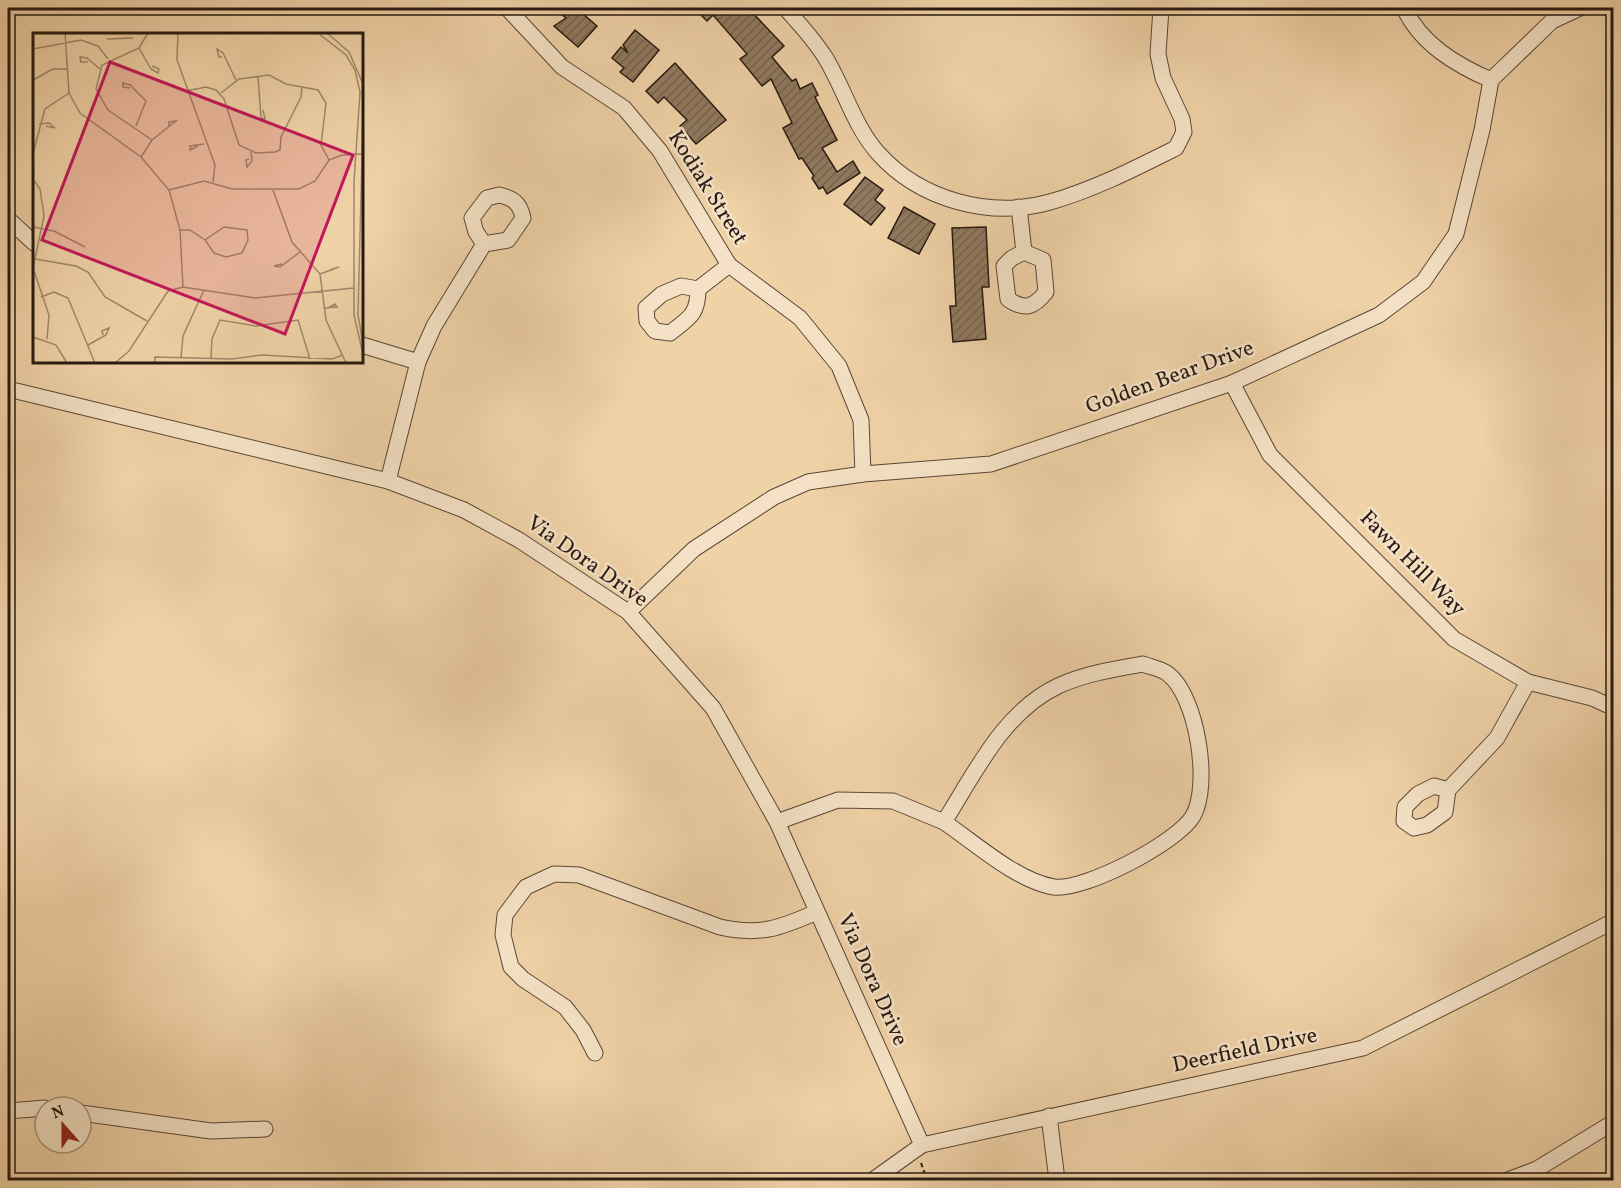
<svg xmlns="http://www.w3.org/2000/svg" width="1621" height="1188" font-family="Vollkorn,serif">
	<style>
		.building { fill: url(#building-hatch); stroke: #271912; stroke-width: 1.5 }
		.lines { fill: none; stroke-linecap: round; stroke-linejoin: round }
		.minor-casing { stroke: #594737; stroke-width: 17 }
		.path { stroke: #271912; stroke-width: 2; stroke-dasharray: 4.5 3; stroke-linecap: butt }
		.minor { stroke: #f5e2c6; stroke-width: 15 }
		.labels { text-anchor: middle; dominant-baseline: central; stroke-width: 5; stroke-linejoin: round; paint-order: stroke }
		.street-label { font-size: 22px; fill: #271912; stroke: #f5e2c6 }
		.inset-road { fill: none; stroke: #a0886b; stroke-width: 1.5 }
		.view { fill: #c2185b; fill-opacity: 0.15; stroke: #c2185b; stroke-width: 3 }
		.inset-edge { fill: none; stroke: #271912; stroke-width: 3 }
	</style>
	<defs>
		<pattern id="building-hatch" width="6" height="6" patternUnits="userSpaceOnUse" patternTransform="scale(1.5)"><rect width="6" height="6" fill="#90795f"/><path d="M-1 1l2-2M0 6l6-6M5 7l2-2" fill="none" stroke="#76624d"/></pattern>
	</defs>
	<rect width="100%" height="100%" fill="#f0d2a7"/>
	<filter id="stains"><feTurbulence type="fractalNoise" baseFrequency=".00333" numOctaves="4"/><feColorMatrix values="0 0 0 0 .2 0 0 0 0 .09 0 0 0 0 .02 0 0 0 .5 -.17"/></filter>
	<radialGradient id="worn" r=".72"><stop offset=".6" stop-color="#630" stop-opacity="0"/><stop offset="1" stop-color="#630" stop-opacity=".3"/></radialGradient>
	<g class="building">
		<polygon points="554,8 576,8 597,26 578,47 554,26 566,18"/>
		<polygon points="694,8 748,8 784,46 772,57 792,81 796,79 800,89 812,83 818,95 815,97 837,140 822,148 837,172 853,161 860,173 827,194 823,187 819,189 812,178 814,176 802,158 799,159 783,128 792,123 771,79 762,86 740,59 747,54 713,15 707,21"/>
		<polygon points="635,30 659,50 633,82 620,72 624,68 612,58 621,47 628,53 623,45"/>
		<polygon points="675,63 726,120 696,144 680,126 687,120 664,97 658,103 646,91"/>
		<polygon points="865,177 883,190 875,200 885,208 871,225 844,204"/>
		<polygon points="904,207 935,224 919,254 888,238"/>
		<polygon points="986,227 989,287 982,287 986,339 953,342 950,306 956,306 952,228"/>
	</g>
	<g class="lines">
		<defs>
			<g id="minor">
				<polyline points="507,8 562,67 624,108 660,151 729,265 800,318 839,366 861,420 863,474"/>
				<path d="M785 8C799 23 814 40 825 57 844 88 854 126 878 153 920 200 990 219 1050 202 1093 190 1136 168 1176 148L1184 132 1182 119 1163 78 1158 54 1161 8"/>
				<path d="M1404 8C1421 44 1456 65 1491 80"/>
				<path d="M499 195C513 198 520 203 523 218L508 240 484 244 476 232 472 218 487 198Z"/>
				<polyline points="1019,207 1024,252"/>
				<polyline points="8,219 34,243"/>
				<path d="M1024 252 1043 260 1046 292C1034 307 1025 311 1008 299L1004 266 1012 258Z"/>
				<path d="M681 286 698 289C698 315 689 318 670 333L655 331 647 321 646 308 662 294Z"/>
				<polyline points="698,289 729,265"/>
				<polyline points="362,345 418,362"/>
				<polyline points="1232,383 1270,455 1454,639 1528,682 1592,698 1614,708"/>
				<polyline points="8,389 388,481 464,510 519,540 628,612 713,708 777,822 922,1145"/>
				<polyline points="388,481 418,362 434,326 484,244"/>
				<polyline points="628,612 694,549 774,497 808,482 863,474 991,464 1232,383 1379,315 1423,282 1456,234 1482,130 1491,80 1552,21 1580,8"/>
				<path d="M1143 664C1150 667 1162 669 1168 674 1197 696 1211 785 1193 816 1178 842 1085 891 1054 887 1017 881 975 843 944 822 975 773 1003 712 1058 686 1084 674 1114 669 1143 664Z"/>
				<polygon points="1434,786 1448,790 1445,812 1427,825 1414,828 1404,821 1405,807 1418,794"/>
				<polyline points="1448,790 1497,738 1528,682"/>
				<polyline points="777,822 838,800 893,801 944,822"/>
				<path d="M595 1053 583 1030 565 1007 523 979 511 967 503 935 505 915 526 887 554 874 579 875 720 927C760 936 780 928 817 912"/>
				<polyline points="8,1111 45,1108"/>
				<polyline points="81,1113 211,1131 265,1129"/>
				<polyline points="1049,1116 1057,1180"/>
				<polyline points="873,1180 922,1145 1363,1048 1614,921"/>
				<polyline points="1508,1180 1537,1169 1614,1122"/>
			</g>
		</defs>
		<use href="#minor" class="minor-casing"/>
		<polyline class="path" points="921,1163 927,1180"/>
		<use href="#minor" class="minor"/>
	</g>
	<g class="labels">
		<g class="street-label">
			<text transform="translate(707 188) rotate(58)">Kodiak Street</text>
			<text transform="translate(1170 378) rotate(-20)">Golden Bear Drive</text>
			<text transform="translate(587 562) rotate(35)">Via Dora Drive</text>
			<text transform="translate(1412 564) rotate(45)">Fawn Hill Way</text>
			<text transform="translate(872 980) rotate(66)">Via Dora Drive</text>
			<text transform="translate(1245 1051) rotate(-12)">Deerfield Drive</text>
		</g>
	</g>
	<g transform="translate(33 33)">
		<rect width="330" height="330" fill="#f0d2a7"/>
		<path class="inset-road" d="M32 0 36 60 47 80 108 124 136 157 147 197 150 254M115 0 106 15 69 32 63 56 75 77 119 107M145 0 144 27 182 132 180 149M285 0 313 22 322 37 327 59 321 149V282L330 321M294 0 316 19 330 51M74 6 100 5M106 15 118 36 125 40 126 36 119 33M0 16 48 7 65 13 75 26M189 24H186L184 16 190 20 203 47M55 29H48L47 24 54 25 67 36M225 43 228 85 232 86 230 77M0 47 20 36H35M97 55 90 54V50L97 52 113 68 103 93M153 58 173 54 183 57 191 66 206 112 223 120 242 119 247 117 248 104 268 64 269 53M188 60 206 46 236 42 253 51 285 57 293 70 288 112 296 127M330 84 325 282 330 311M6 91 16 90 22 95 13 93M165 113 157 117V113L171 111M0 120 12 76 36 60M108 124 119 107 143 88 136 89V94M216 126 213 127 214 134 219 128 218 119M0 146 7 156 11 183 0 235 16 282 14 306M136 157 171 148 199 156H266L282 148 296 127 309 122 330 121M240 157 259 209 287 241 293 287 313 330M0 194 21 198 52 214M191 194 214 197 215 207 209 220 193 224 181 220 172 207ZM147 197H157L172 207M2 226 43 233 55 239 72 264 114 288M249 231 241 233 247 234 267 219M287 241 306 234 297 237M8 264 21 259 35 265 62 330M291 275 304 274 302 271 295 275M0 304 23 312 34 330M55 312 73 302 76 295 69 298 70 302M148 324 150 303 171 257M178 326 179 306 187 287 223 293 265 287 277 326M82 330 96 318 135 258 150 254 222 265 321 255M122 330V324L199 326 229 322 299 326 310 322"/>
		<path class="view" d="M77 29 320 122 252 301 9 207Z"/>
		<rect width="330" height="330" class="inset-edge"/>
	</g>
	<rect width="1621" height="1188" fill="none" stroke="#f0d2a7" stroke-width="30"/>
	<rect x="9" y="9" width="1603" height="1170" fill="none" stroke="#271912" stroke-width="3"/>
	<rect x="15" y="15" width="1591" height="1158" fill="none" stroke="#271912" stroke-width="1.5"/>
	<g transform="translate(63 1125) rotate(339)"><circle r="28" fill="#f5e2c6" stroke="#a3927e" stroke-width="1.5"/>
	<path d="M0-4.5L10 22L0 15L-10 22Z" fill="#8f2418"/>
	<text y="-9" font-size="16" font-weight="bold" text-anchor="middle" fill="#271912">N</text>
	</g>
	<rect width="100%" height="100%" filter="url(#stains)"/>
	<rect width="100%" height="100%" fill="url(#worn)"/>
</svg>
